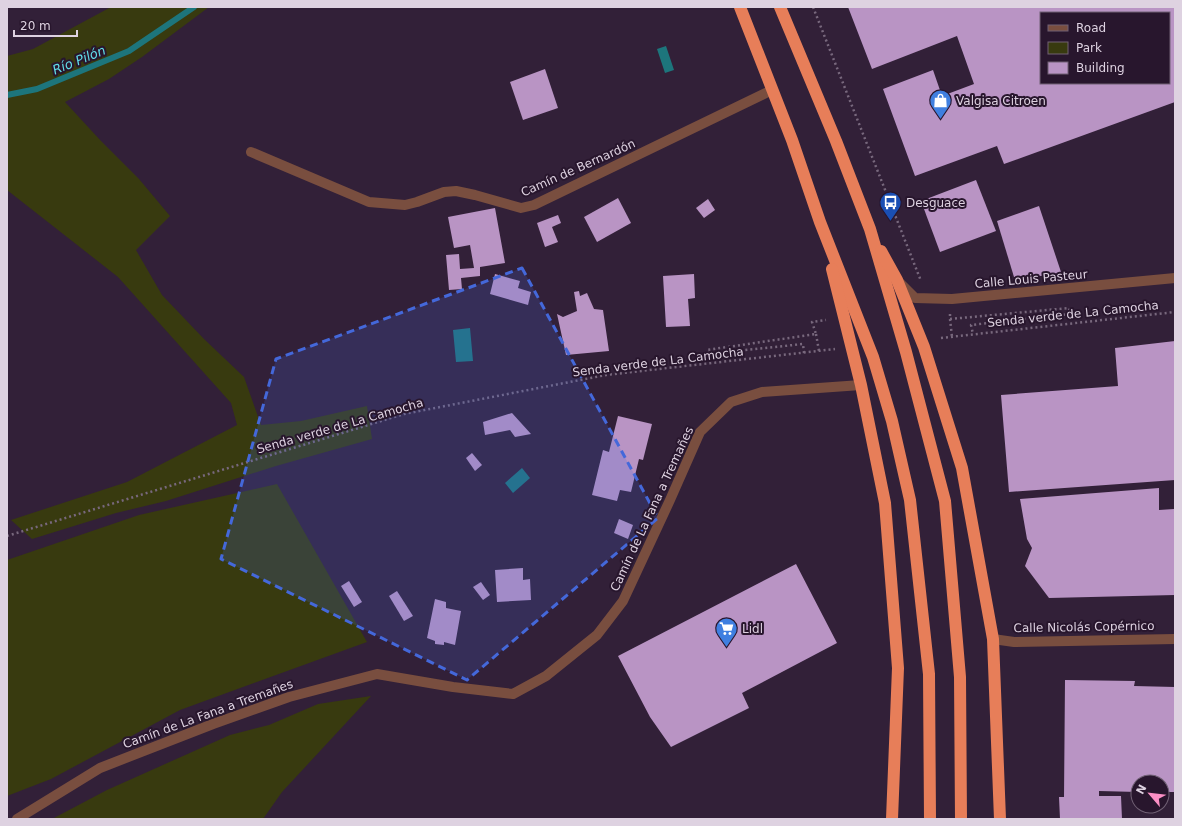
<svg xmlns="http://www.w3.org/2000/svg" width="1182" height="826" font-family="'DejaVu Sans',sans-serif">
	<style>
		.green { fill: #383a0f }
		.water { fill: #1d757c }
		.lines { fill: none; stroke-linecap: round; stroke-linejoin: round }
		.stream { stroke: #1d757c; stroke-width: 6 }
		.building { fill: #b994c4; fill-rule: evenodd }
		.path { stroke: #78687d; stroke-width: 2.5; stroke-dasharray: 2 3; stroke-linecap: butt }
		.street { stroke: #794e3f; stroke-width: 10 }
		.highway { stroke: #e77e59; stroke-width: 12 }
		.marked { fill: #4468da; fill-opacity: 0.2; stroke: #4468da; stroke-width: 3; stroke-dasharray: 8 5; stroke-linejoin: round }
		.labels { text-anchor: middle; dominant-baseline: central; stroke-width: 4; stroke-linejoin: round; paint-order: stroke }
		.poi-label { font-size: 12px; fill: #ded2e1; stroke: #28162d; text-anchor: start }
		.street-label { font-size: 12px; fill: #ded2e1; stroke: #28162d }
		.water-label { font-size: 13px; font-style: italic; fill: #61dce7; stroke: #28162d }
	</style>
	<rect width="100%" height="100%" fill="#322038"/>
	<g class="green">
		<polygon points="111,7 209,7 142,57 109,79 65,102 101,141 139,179 170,216 136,250 162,295 204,339 244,377 261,425 301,421 367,406 372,439 276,466 166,501 116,513 32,539 11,520 127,482 237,425 231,403 118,277 7,190 7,56 33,49"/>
		<polygon points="277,484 367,642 180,710 51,779 7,796 7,560 139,515"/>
		<polygon points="371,696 282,792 263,819 52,819 107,790 230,735 269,725 318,704"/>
	</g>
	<g class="water">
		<polygon points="666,46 674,70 665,73 657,49"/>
		<polygon points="470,328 473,361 456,362 453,330"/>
		<polygon points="522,468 530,478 513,493 505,483"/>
	</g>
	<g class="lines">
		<polyline class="stream" points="7,95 37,89 129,51 194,7"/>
	</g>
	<g class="building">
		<path d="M848 7H1175V102L1004 164 997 146 915 176 883 89 933 70 942 96 974 84 957 36 872 69ZM1041 13H1169V83H1041Z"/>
		<polygon points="545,69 558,108 523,120 510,82"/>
		<polygon points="976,180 996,231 940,252 921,201"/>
		<polygon points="618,198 631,223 597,242 584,217"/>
		<polygon points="708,199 715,210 704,218 696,208"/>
		<polygon points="1039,206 1062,275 1014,277 997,221"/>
		<polygon points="495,208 505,263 480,267 480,276 461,278 462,289 449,290 446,255 459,254 460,269 474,268 470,245 454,248 448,217"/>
		<polygon points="558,215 561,223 552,227 558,242 545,247 537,223"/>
		<polygon points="495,274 520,281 518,288 531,292 528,305 490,294"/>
		<polygon points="694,274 695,298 688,299 690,326 666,327 663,276"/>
		<polygon points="579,291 580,296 587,293 594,309 603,310 609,351 566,355 557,314 563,317 577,311 574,292"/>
		<polygon points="1175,341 1175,480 1009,492 1001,395 1118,386 1115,348"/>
		<polygon points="512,413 531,434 515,437 510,430 485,435 483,422"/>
		<polygon points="618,416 652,424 643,460 639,459 631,492 620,490 617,501 592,495 603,450 609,452"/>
		<polygon points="472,453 482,465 475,471 466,458"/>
		<polygon points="1159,488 1159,510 1174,509 1175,595 1049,598 1025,566 1032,548 1027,539 1020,499"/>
		<polygon points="619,519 633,525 628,539 614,533"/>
		<polygon points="796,564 837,643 742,693 749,708 671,747 650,717 618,656"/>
		<polygon points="523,568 523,580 530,579 531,600 497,602 495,570"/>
		<polygon points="349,581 362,602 354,607 341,586"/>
		<polygon points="481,582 490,595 483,600 473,587"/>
		<polygon points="397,591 413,616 404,621 389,596"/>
		<polygon points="435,599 446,602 446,608 461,611 455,645 444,642 444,645 435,644 435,641 427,638"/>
		<polygon points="1065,680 1135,681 1134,686 1175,687 1175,792 1162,792 1162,782 1138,782 1138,792 1099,791 1099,796 1121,796 1122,819 1060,819 1059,797 1064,797"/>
	</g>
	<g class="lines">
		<g class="path">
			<polyline points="813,7 921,281"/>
			<polyline points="950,314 950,319 1069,308 1070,314 971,325 973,334"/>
			<polyline points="950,319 952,337"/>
			<polyline points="816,334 819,351"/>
			<polyline points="941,338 1175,312"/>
			<polyline points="804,353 803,344 708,354 707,350 816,334 812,322 826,320"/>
			<polyline points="7,536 404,414 606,375 835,349"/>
		</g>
		<g class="street">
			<polyline points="251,152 369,202 405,205 417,202 444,192 456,191 475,195 521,208 534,205 772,90"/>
			<polyline points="899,282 915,298 952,299 1175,278"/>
			<polyline points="993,639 1014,642 1175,639"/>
			<polyline points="17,819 100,768 213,724 289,697 377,674 453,687 513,694 546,676 597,635 623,601 670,500 700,432 731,402 762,392 861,385"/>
		</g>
		<g class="highway">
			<polyline points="740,7 792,140 820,222 873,357 892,421 910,500 929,674 930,819"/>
			<polyline points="780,7 836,141 870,229 906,352 945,501 960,677 961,819"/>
			<polyline points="881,251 897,280 924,347 962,468 993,639 1000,819"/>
			<polyline points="832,269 861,385 885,503 898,668 892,819"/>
		</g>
	</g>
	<path class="marked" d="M522 268 658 518 467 680 221 559 276 359Z"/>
	<defs>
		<symbol id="shop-pin" viewBox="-11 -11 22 30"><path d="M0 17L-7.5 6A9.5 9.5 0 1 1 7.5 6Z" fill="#3f7fe0" stroke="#28162d"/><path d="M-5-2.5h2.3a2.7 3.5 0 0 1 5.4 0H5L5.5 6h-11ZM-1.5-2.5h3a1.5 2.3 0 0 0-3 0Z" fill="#fff"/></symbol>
		<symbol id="bus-pin" viewBox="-11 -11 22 30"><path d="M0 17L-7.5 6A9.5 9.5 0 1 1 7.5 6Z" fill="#1a4fb4" stroke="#28162d"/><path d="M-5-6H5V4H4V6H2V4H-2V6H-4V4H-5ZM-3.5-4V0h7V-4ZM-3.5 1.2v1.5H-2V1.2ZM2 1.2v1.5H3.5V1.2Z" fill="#fff"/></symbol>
		<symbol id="supermarket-pin" viewBox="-11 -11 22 30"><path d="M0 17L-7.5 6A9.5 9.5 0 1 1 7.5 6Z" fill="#3f7fe0" stroke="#28162d"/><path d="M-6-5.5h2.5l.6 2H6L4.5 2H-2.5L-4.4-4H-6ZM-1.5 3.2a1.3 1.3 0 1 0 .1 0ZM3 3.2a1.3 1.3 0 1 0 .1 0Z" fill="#fff"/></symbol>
	</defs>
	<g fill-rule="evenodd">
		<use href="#shop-pin" x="928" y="88" width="25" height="34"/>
		<use href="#bus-pin" x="878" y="190" width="25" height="34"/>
		<use href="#supermarket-pin" x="714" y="616" width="25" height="34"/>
	</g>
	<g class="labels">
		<g class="poi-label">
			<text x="956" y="101">Valgisa Citroen</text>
			<text x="906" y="203">Desguace</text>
			<text x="742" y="629">Lidl</text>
		</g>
		<g class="street-label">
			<text transform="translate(578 168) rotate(-24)">Camín de Bernardón</text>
			<text transform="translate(1031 279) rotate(-5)">Calle Louis Pasteur</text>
			<text transform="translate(1073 314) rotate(-6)">Senda verde de La Camocha</text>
			<text transform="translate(658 362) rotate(-7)">Senda verde de La Camocha</text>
			<text transform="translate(340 426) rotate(-16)">Senda verde de La Camocha</text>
			<text transform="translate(652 509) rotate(-65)">Camín de La Fana a Tremañes</text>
			<text transform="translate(1084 627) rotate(-1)">Calle Nicolás Copérnico</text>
			<text transform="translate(208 714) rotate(-20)">Camín de La Fana a Tremañes</text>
		</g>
		<g class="water-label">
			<text transform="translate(79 60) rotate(-22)">Río Pilón</text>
		</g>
	</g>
	<rect width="1182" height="826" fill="none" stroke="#ded2e1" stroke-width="16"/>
	<rect x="1040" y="12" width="130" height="72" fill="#28162d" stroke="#716175"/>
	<rect x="1048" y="25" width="20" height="6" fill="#794e3f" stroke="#716175"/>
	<text x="1076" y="32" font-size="12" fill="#ded2e1">Road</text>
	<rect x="1048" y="42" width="20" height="12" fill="#383a0f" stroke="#716175"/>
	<text x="1076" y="52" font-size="12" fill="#ded2e1">Park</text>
	<rect x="1048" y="62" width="20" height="12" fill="#b994c4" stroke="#716175"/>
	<text x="1076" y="72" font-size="12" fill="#ded2e1">Building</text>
	<g transform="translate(1150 794) rotate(298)"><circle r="19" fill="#28162d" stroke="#716175"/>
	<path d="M0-3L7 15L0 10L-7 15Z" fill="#fb8fc5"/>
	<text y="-6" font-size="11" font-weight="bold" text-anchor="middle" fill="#ded2e1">N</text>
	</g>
	<path d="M14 30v6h63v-6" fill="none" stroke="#ded2e1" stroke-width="2"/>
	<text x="20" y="30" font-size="12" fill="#ded2e1" stroke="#28162d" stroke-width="3" paint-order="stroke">20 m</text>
</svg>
